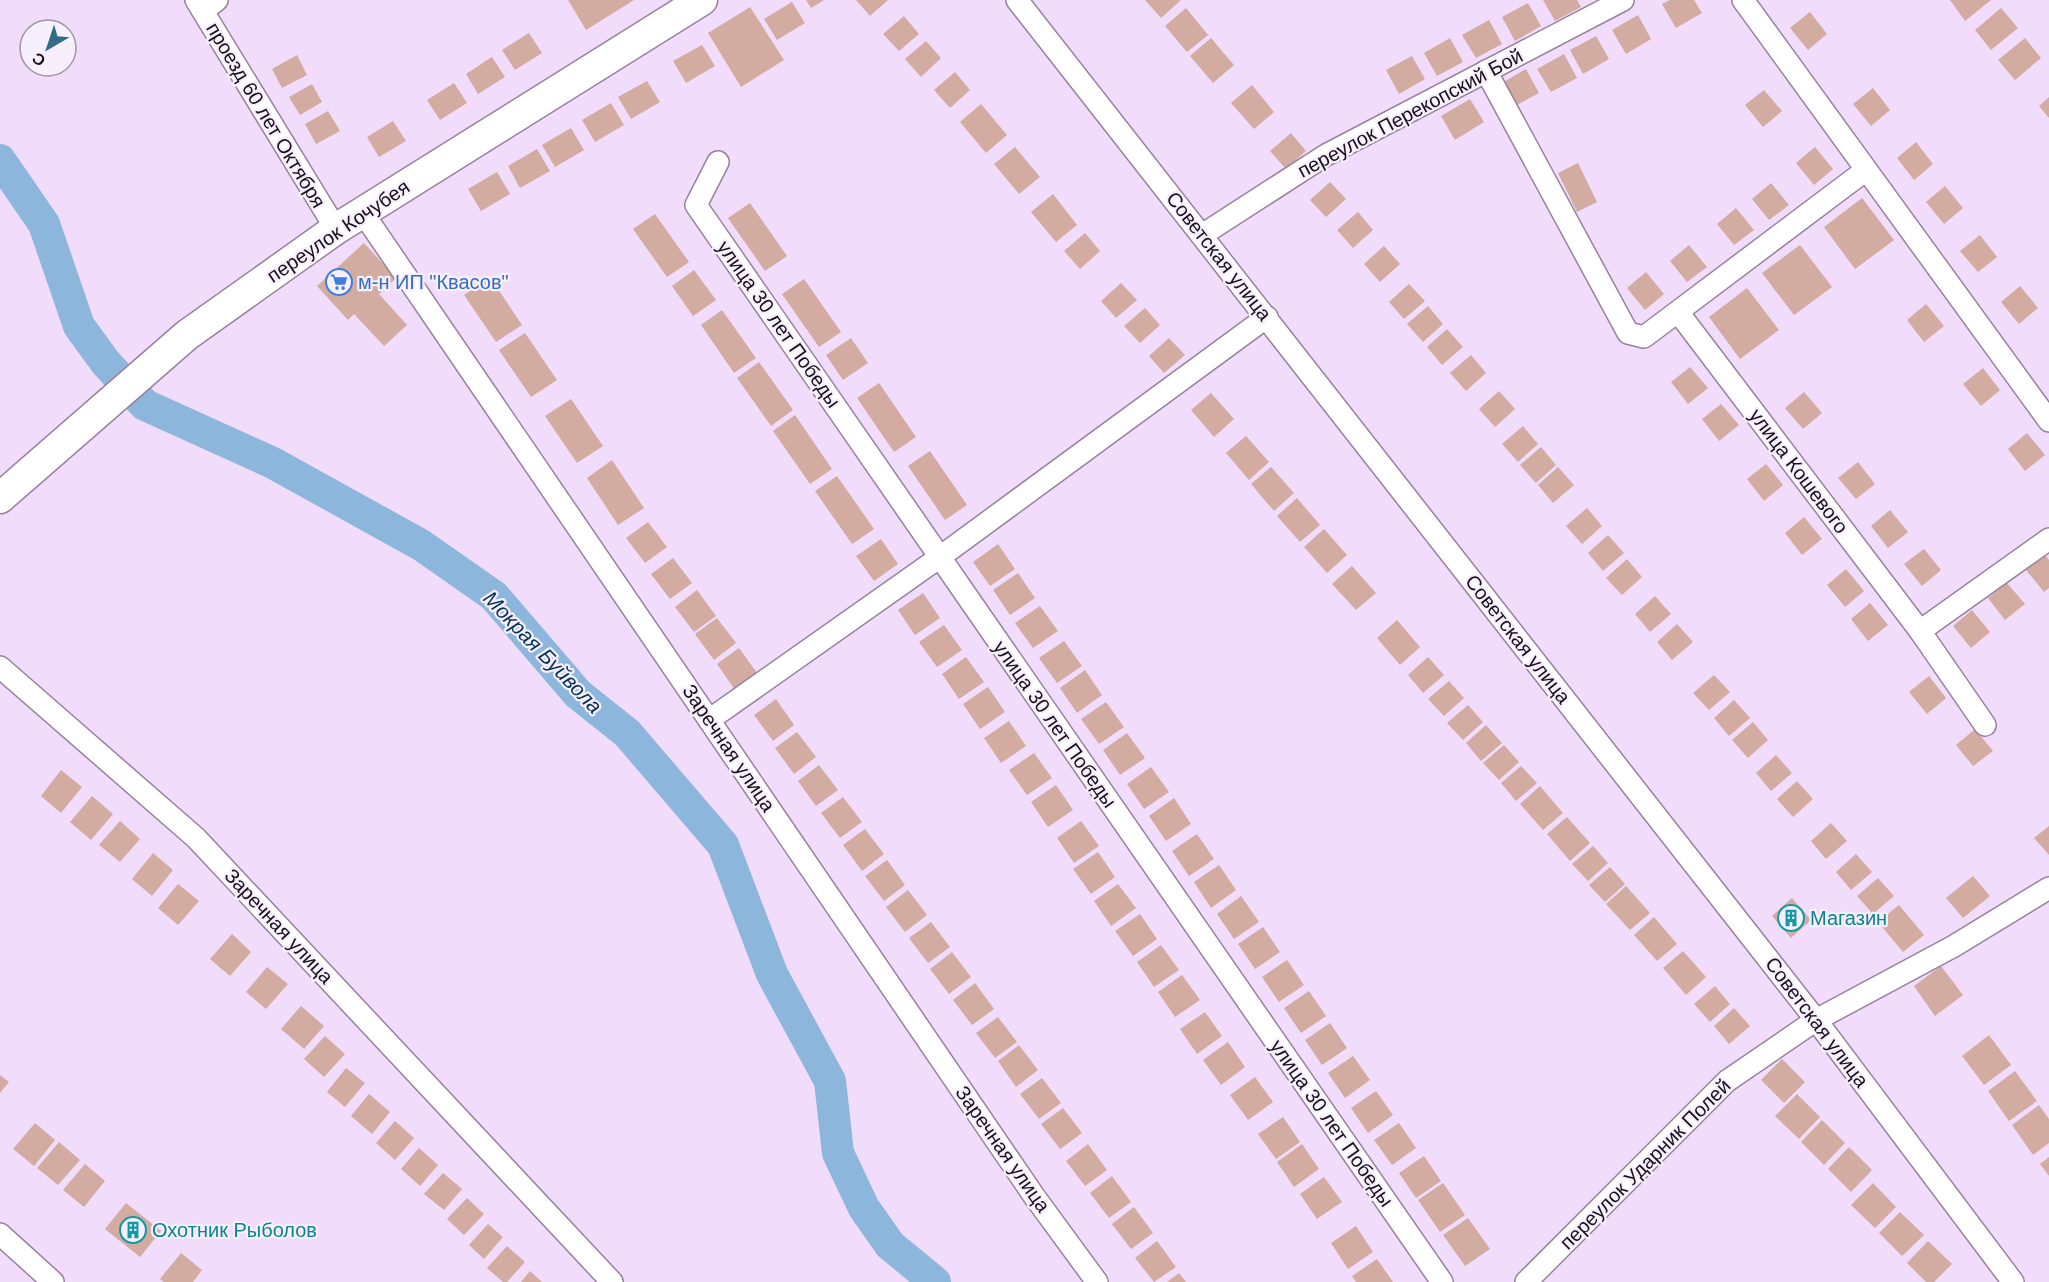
<svg xmlns="http://www.w3.org/2000/svg" width="2049" height="1282" font-family="Helvetica,sans-serif">
	<style>
		.lines { fill: none; stroke-linecap: round; stroke-linejoin: round }
		.river { stroke: #8db6dc; stroke-width: 32 }
		.building { fill: #d2aba1 }
		.minor-casing { stroke: #96829f; stroke-width: 24 }
		.secondary-casing { stroke: #96829f; stroke-width: 33 }
		.minor { stroke: #fff; stroke-width: 21 }
		.secondary { stroke: #fff; stroke-width: 30 }
		.labels { text-anchor: middle; dominant-baseline: central; stroke-width: 4.5; stroke-linejoin: round; paint-order: stroke }
		.street-label { font-size: 20px; fill: #18101b; stroke: #f8effc }
		.shop-label { font-size: 20px; fill: #366cbe; stroke: #f8effc; text-anchor: start }
		.culture-label { font-size: 20px; fill: #0d838f; stroke: #f8effc; text-anchor: start }
		.water-label { font-size: 21px; font-style: italic; fill: #013256; stroke: #f8effc }
	</style>
	<rect width="100%" height="100%" fill="#f2dcfc"/>
	<g class="lines">
		<polyline class="river" points="0,160 44,224 79,326 106,363 145,405 273,463 421,545 494,596 578,694 627,733 723,845 772,974 830,1081 838,1153 864,1208 890,1245 935,1282"/>
	</g>
	<g class="building">
		<polygon points="568,0 634,0 586,30"/>
		<polygon points="806,0 824,0 811,8"/>
		<polygon points="856,0 888,0 870,16"/>
		<polygon points="1145,0 1181,0 1161,18"/>
		<polygon points="1543,0 1577,0 1581,7 1555,21"/>
		<polygon points="1670,0 1694,0 1702,13 1676,28 1662,4"/>
		<polygon points="1950,0 1991,0 1965,21"/>
		<polygon points="792,2 805,23 777,40 764,19"/>
		<polygon points="1528,3 1541,26 1515,41 1502,17"/>
		<polygon points="750,7 784,60 741,87 708,33"/>
		<polygon points="1186,8 1208,35 1187,52 1165,26"/>
		<polygon points="2001,8 2018,28 1991,50 1975,30"/>
		<polygon points="1810,12 1827,34 1808,50 1790,28"/>
		<polygon points="1638,15 1651,39 1626,54 1612,30"/>
		<polygon points="904,16 919,34 899,51 883,34"/>
		<polygon points="1489,20 1502,44 1476,58 1462,35"/>
		<polygon points="529,33 542,53 515,70 502,50"/>
		<polygon points="1596,36 1609,59 1583,74 1570,50"/>
		<polygon points="1211,38 1234,65 1213,83 1190,56"/>
		<polygon points="1450,38 1463,62 1437,76 1424,53"/>
		<polygon points="2025,38 2041,58 2015,80 1998,60"/>
		<polygon points="926,41 941,58 921,77 905,59"/>
		<polygon points="702,45 715,66 686,83 673,61"/>
		<polygon points="1564,54 1577,78 1551,92 1537,69"/>
		<polygon points="297,55 307,75 282,88 272,69"/>
		<polygon points="1412,56 1425,79 1399,94 1386,70"/>
		<polygon points="492,57 505,77 478,94 466,74"/>
		<polygon points="1526,69 1539,93 1513,107 1500,84"/>
		<polygon points="955,72 970,90 950,108 934,90"/>
		<polygon points="647,81 660,102 631,119 618,97"/>
		<polygon points="454,83 467,103 440,120 427,100"/>
		<polygon points="312,84 322,102 300,115 289,97"/>
		<polygon points="1252,85 1274,112 1254,129 1231,103"/>
		<polygon points="1873,88 1890,110 1871,126 1853,104"/>
		<polygon points="1764,90 1782,111 1763,127 1745,105"/>
		<polygon points="2049,97 2049,118 2039,106"/>
		<polygon points="1470,99 1484,122 1455,140 1441,116"/>
		<polygon points="611,103 624,125 595,142 582,120"/>
		<polygon points="981,104 1007,135 986,153 960,122"/>
		<polygon points="328,111 340,131 316,144 305,124"/>
		<polygon points="393,121 406,141 379,157 367,137"/>
		<polygon points="571,128 584,150 555,167 542,145"/>
		<polygon points="1291,133 1306,151 1286,169 1270,151"/>
		<polygon points="1916,142 1933,164 1914,180 1897,158"/>
		<polygon points="1015,147 1040,177 1019,194 994,164"/>
		<polygon points="1815,147 1833,169 1814,185 1796,163"/>
		<polygon points="537,149 550,171 520,188 508,166"/>
		<polygon points="1578,163 1597,202 1577,212 1558,173"/>
		<polygon points="497,172 510,194 481,211 468,189"/>
		<polygon points="1330,182 1346,199 1326,217 1310,200"/>
		<polygon points="1771,183 1789,205 1769,220 1752,199"/>
		<polygon points="1945,186 1963,208 1944,224 1926,202"/>
		<polygon points="1053,194 1077,225 1056,242 1031,212"/>
		<polygon points="1862,198 1894,240 1855,269 1824,227"/>
		<polygon points="750,203 787,256 765,271 728,218"/>
		<polygon points="1736,208 1754,230 1734,245 1717,224"/>
		<polygon points="1358,212 1373,230 1353,248 1337,230"/>
		<polygon points="655,214 689,262 667,277 633,229"/>
		<polygon points="1085,233 1100,251 1080,269 1064,251"/>
		<polygon points="1980,235 1997,257 1978,272 1960,251"/>
		<polygon points="364,243 396,278 379,294 407,325 384,346 354,314 348,320 317,286"/>
		<polygon points="1689,245 1707,267 1687,282 1670,261"/>
		<polygon points="1800,245 1832,287 1794,315 1762,273"/>
		<polygon points="1384,246 1400,264 1380,282 1364,264"/>
		<polygon points="694,270 716,300 693,316 672,286"/>
		<polygon points="1646,272 1664,294 1645,310 1627,288"/>
		<polygon points="490,277 522,325 496,342 464,295"/>
		<polygon points="804,279 841,332 819,347 782,294"/>
		<polygon points="1121,283 1137,300 1116,318 1101,301"/>
		<polygon points="1409,284 1425,301 1404,319 1389,302"/>
		<polygon points="2020,286 2038,308 2019,324 2001,302"/>
		<polygon points="1747,288 1779,330 1740,359 1709,317"/>
		<polygon points="1926,304 1944,326 1924,342 1907,320"/>
		<polygon points="1428,306 1443,324 1423,342 1407,324"/>
		<polygon points="1145,308 1160,325 1140,343 1124,326"/>
		<polygon points="722,310 756,358 734,373 701,325"/>
		<polygon points="1447,329 1463,347 1442,365 1427,347"/>
		<polygon points="525,333 557,380 531,397 499,350"/>
		<polygon points="851,338 868,363 843,380 826,355"/>
		<polygon points="1169,338 1185,355 1164,373 1149,356"/>
		<polygon points="1471,355 1486,373 1466,391 1450,373"/>
		<polygon points="759,362 793,410 771,426 737,378"/>
		<polygon points="1690,367 1708,388 1688,404 1671,382"/>
		<polygon points="1983,368 2000,390 1981,406 1963,384"/>
		<polygon points="879,383 916,437 894,452 857,398"/>
		<polygon points="1499,391 1515,409 1495,427 1479,409"/>
		<polygon points="1804,392 1822,413 1803,429 1785,408"/>
		<polygon points="1211,393 1234,419 1214,437 1191,410"/>
		<polygon points="571,399 603,446 577,463 545,416"/>
		<polygon points="1721,404 1739,425 1719,441 1702,419"/>
		<polygon points="795,415 832,469 810,484 773,431"/>
		<polygon points="1523,426 1538,444 1518,462 1502,444"/>
		<polygon points="2027,433 2045,455 2025,471 2008,449"/>
		<polygon points="1246,436 1269,462 1249,480 1226,453"/>
		<polygon points="1541,447 1556,465 1536,483 1520,465"/>
		<polygon points="930,451 967,505 945,520 908,466"/>
		<polygon points="612,460 644,508 618,525 587,478"/>
		<polygon points="1858,462 1875,484 1856,499 1838,478"/>
		<polygon points="1766,464 1783,485 1764,501 1747,479"/>
		<polygon points="1271,467 1294,493 1274,511 1251,484"/>
		<polygon points="1558,467 1574,485 1553,503 1538,485"/>
		<polygon points="837,476 874,529 852,544 815,491"/>
		<polygon points="1297,498 1320,525 1300,542 1277,516"/>
		<polygon points="1587,508 1602,526 1582,544 1566,526"/>
		<polygon points="1890,510 1908,532 1888,548 1871,526"/>
		<polygon points="1804,517 1822,539 1802,555 1785,533"/>
		<polygon points="648,522 667,547 645,563 626,538"/>
		<polygon points="1324,529 1347,555 1327,573 1304,547"/>
		<polygon points="1608,535 1624,553 1603,571 1588,553"/>
		<polygon points="881,539 898,564 874,581 856,556"/>
		<polygon points="998,544 1015,569 990,586 973,562"/>
		<polygon points="1924,549 1941,570 1922,586 1904,564"/>
		<polygon points="2045,555 2049,560 2049,588 2044,592 2026,570"/>
		<polygon points="673,558 692,583 670,599 651,574"/>
		<polygon points="1627,559 1642,577 1622,595 1606,578"/>
		<polygon points="1352,566 1376,593 1356,610 1332,584"/>
		<polygon points="1846,569 1864,591 1845,607 1827,585"/>
		<polygon points="1018,573 1035,598 1010,615 993,590"/>
		<polygon points="2007,583 2025,604 2005,620 1988,598"/>
		<polygon points="697,590 716,616 694,632 675,607"/>
		<polygon points="923,593 940,618 915,635 898,610"/>
		<polygon points="1655,596 1671,614 1650,632 1635,614"/>
		<polygon points="1870,603 1888,625 1868,641 1851,619"/>
		<polygon points="1040,606 1058,631 1033,648 1015,623"/>
		<polygon points="1972,610 1990,632 1971,648 1953,626"/>
		<polygon points="717,618 736,643 714,660 695,634"/>
		<polygon points="1397,620 1420,647 1400,665 1377,638"/>
		<polygon points="1677,624 1693,642 1672,660 1657,642"/>
		<polygon points="944,625 962,650 937,667 919,642"/>
		<polygon points="1064,641 1082,666 1057,683 1039,658"/>
		<polygon points="739,648 757,673 735,690 717,664"/>
		<polygon points="966,657 984,682 959,699 942,674"/>
		<polygon points="1428,657 1444,675 1423,693 1408,675"/>
		<polygon points="1085,670 1102,695 1077,713 1060,688"/>
		<polygon points="1714,675 1730,692 1709,710 1693,693"/>
		<polygon points="1929,676 1946,698 1927,714 1909,692"/>
		<polygon points="1449,681 1464,698 1444,716 1428,699"/>
		<polygon points="988,687 1005,712 980,729 963,704"/>
		<polygon points="776,699 794,725 773,741 754,715"/>
		<polygon points="1734,700 1750,718 1729,736 1714,718"/>
		<polygon points="1106,702 1124,727 1099,744 1081,719"/>
		<polygon points="1468,705 1483,722 1463,740 1447,723"/>
		<polygon points="1009,721 1026,746 1001,763 984,738"/>
		<polygon points="1753,722 1768,740 1748,758 1732,740"/>
		<polygon points="1486,725 1502,743 1481,761 1466,743"/>
		<polygon points="1975,729 1993,751 1973,766 1956,745"/>
		<polygon points="797,732 816,757 794,774 775,748"/>
		<polygon points="1127,733 1145,758 1120,775 1103,750"/>
		<polygon points="1504,745 1519,762 1499,780 1483,763"/>
		<polygon points="1034,753 1052,778 1027,795 1009,770"/>
		<polygon points="1776,755 1792,773 1771,791 1756,773"/>
		<polygon points="819,765 838,790 816,806 798,781"/>
		<polygon points="1521,766 1537,783 1516,801 1501,783"/>
		<polygon points="1151,767 1169,792 1144,809 1127,784"/>
		<polygon points="61,770 82,787 61,813 41,796"/>
		<polygon points="1797,781 1813,799 1793,817 1777,799"/>
		<polygon points="1056,785 1073,810 1048,827 1031,802"/>
		<polygon points="1540,786 1563,813 1543,830 1520,804"/>
		<polygon points="92,796 113,814 91,840 70,822"/>
		<polygon points="843,797 862,822 840,838 821,813"/>
		<polygon points="1174,798 1191,824 1166,841 1149,816"/>
		<polygon points="1567,817 1590,843 1570,861 1547,834"/>
		<polygon points="120,821 140,839 120,862 99,845"/>
		<polygon points="1081,821 1099,846 1074,863 1057,838"/>
		<polygon points="1831,823 1847,841 1826,859 1811,841"/>
		<polygon points="2049,826 2049,855 2034,838"/>
		<polygon points="865,829 884,854 862,871 843,845"/>
		<polygon points="1197,834 1214,859 1189,876 1172,851"/>
		<polygon points="1593,846 1608,863 1588,881 1572,864"/>
		<polygon points="1098,852 1115,877 1091,894 1073,869"/>
		<polygon points="153,853 173,870 152,896 132,879"/>
		<polygon points="1856,854 1872,872 1851,890 1836,872"/>
		<polygon points="887,860 905,885 884,901 865,876"/>
		<polygon points="1219,865 1236,890 1211,908 1194,882"/>
		<polygon points="1610,867 1625,884 1605,902 1589,885"/>
		<polygon points="1973,876 1990,896 1963,918 1946,898"/>
		<polygon points="1878,878 1894,896 1873,914 1857,896"/>
		<polygon points="178,884 199,901 178,925 158,908"/>
		<polygon points="1118,884 1136,908 1111,926 1094,901"/>
		<polygon points="1626,886 1650,913 1630,930 1606,904"/>
		<polygon points="908,890 927,915 905,932 886,907"/>
		<polygon points="1241,896 1259,922 1234,939 1217,914"/>
		<polygon points="1792,898 1811,920 1791,938 1772,916"/>
		<polygon points="1899,905 1924,935 1903,952 1878,922"/>
		<polygon points="1140,914 1157,939 1133,956 1115,931"/>
		<polygon points="1654,917 1677,944 1657,961 1634,935"/>
		<polygon points="931,922 950,947 928,963 909,938"/>
		<polygon points="1263,927 1280,952 1255,969 1238,944"/>
		<polygon points="232,934 251,952 230,976 210,959"/>
		<polygon points="1161,945 1179,970 1154,987 1137,962"/>
		<polygon points="1683,951 1706,977 1686,995 1663,968"/>
		<polygon points="952,952 971,977 949,994 930,969"/>
		<polygon points="1287,960 1304,985 1279,1002 1262,977"/>
		<polygon points="1941,966 1963,995 1935,1016 1914,986"/>
		<polygon points="267,967 288,984 266,1009 246,992"/>
		<polygon points="1182,975 1200,1000 1175,1017 1158,992"/>
		<polygon points="975,983 994,1009 972,1025 953,1000"/>
		<polygon points="1715,986 1730,1004 1710,1022 1694,1004"/>
		<polygon points="1309,991 1326,1016 1301,1033 1284,1008"/>
		<polygon points="301,1006 324,1026 304,1049 281,1029"/>
		<polygon points="1734,1008 1750,1026 1729,1044 1714,1026"/>
		<polygon points="1205,1012 1222,1036 1197,1054 1180,1029"/>
		<polygon points="998,1017 1017,1042 995,1058 976,1033"/>
		<polygon points="1330,1023 1347,1048 1322,1065 1305,1040"/>
		<polygon points="1989,1035 2011,1065 1984,1085 1962,1056"/>
		<polygon points="325,1036 345,1054 324,1077 304,1059"/>
		<polygon points="1228,1042 1245,1067 1221,1085 1203,1060"/>
		<polygon points="1019,1045 1038,1070 1016,1087 998,1061"/>
		<polygon points="1353,1056 1370,1080 1345,1098 1328,1073"/>
		<polygon points="1782,1059 1805,1082 1784,1103 1761,1080"/>
		<polygon points="346,1068 365,1083 345,1107 327,1092"/>
		<polygon points="2015,1071 2037,1101 2009,1121 1988,1091"/>
		<polygon points="0,1075 9,1082 0,1093"/>
		<polygon points="1255,1077 1273,1102 1248,1120 1230,1095"/>
		<polygon points="1042,1078 1061,1103 1039,1119 1020,1094"/>
		<polygon points="1376,1091 1393,1115 1368,1133 1351,1108"/>
		<polygon points="369,1094 390,1112 372,1134 351,1116"/>
		<polygon points="1797,1094 1820,1117 1799,1139 1775,1116"/>
		<polygon points="2039,1105 2049,1119 2049,1143 2033,1155 2012,1125"/>
		<polygon points="1063,1108 1082,1133 1060,1149 1041,1124"/>
		<polygon points="1283,1117 1300,1142 1276,1159 1258,1134"/>
		<polygon points="1822,1120 1845,1143 1824,1165 1801,1142"/>
		<polygon points="395,1121 414,1138 395,1160 376,1143"/>
		<polygon points="35,1123 55,1140 34,1166 13,1149"/>
		<polygon points="1399,1123 1416,1148 1392,1165 1374,1140"/>
		<polygon points="59,1142 80,1160 58,1185 37,1168"/>
		<polygon points="1088,1144 1107,1170 1085,1186 1066,1161"/>
		<polygon points="1302,1144 1319,1169 1294,1187 1277,1162"/>
		<polygon points="1849,1147 1872,1170 1851,1192 1828,1169"/>
		<polygon points="419,1148 438,1165 420,1186 401,1169"/>
		<polygon points="1424,1156 1441,1181 1416,1198 1399,1173"/>
		<polygon points="2049,1157 2049,1176 2040,1164"/>
		<polygon points="85,1164 105,1181 84,1207 63,1190"/>
		<polygon points="443,1173 462,1189 444,1210 424,1194"/>
		<polygon points="1112,1176 1131,1202 1109,1218 1090,1193"/>
		<polygon points="1324,1177 1342,1202 1317,1219 1300,1194"/>
		<polygon points="1443,1183 1465,1215 1440,1232 1418,1200"/>
		<polygon points="1873,1183 1896,1207 1875,1228 1851,1205"/>
		<polygon points="467,1198 484,1214 464,1235 447,1219"/>
		<polygon points="126,1203 161,1231 140,1257 105,1229"/>
		<polygon points="1134,1207 1153,1233 1131,1249 1112,1224"/>
		<polygon points="1900,1212 1924,1235 1902,1256 1879,1233"/>
		<polygon points="1468,1218 1490,1249 1465,1266 1443,1235"/>
		<polygon points="488,1224 503,1237 484,1259 469,1245"/>
		<polygon points="1356,1226 1373,1252 1348,1269 1331,1243"/>
		<polygon points="1157,1241 1176,1267 1154,1282 1135,1258"/>
		<polygon points="1928,1241 1952,1264 1934,1282 1926,1282 1907,1263"/>
		<polygon points="507,1246 525,1262 507,1282 503,1282 487,1268"/>
		<polygon points="181,1253 202,1270 193,1282 164,1282 160,1279"/>
		<polygon points="1377,1259 1393,1282 1356,1282 1352,1276"/>
		<polygon points="530,1271 542,1282 521,1282"/>
		<polygon points="1179,1273 1186,1282 1167,1282"/>
	</g>
	<g class="lines">
		<defs>
			<g id="minor">
				<polyline points="196,0 336,229"/>
				<polyline points="1017,0 1816,1020 2013,1282"/>
				<polyline points="1743,0 2049,421"/>
				<polyline points="203,11 217,0"/>
				<polyline points="1486,71 1628,333 1644,337 1866,170"/>
				<polyline points="718,162 696,205 1442,1282"/>
				<polyline points="363,213 1034,1196 1097,1282"/>
				<polyline points="1202,235 1326,155 1623,0"/>
				<polyline points="1678,312 1920,631 1985,725"/>
				<polyline points="1920,631 2049,539"/>
				<polyline points="0,667 196,838 612,1282"/>
				<polyline points="709,720 940,557 1267,317"/>
				<polyline points="0,1234 53,1282"/>
				<polyline points="1526,1282 1727,1081 1816,1020 1954,946 2049,888"/>
			</g>
			<polyline id="secondary" points="0,498 187,335 336,229 702,0"/>
		</defs>
		<use href="#minor" class="minor-casing"/>
		<use href="#secondary" class="secondary-casing"/>
		<use href="#minor" class="minor"/>
		<use href="#secondary" class="secondary"/>
	</g>
	<defs>
		<symbol id="supermarket-ring" viewBox="-11 -11 22 22"><circle r="9.5" fill="#f8effc" stroke="#3f7fe0" stroke-width="1.5"/><path d="M-6-5.5h2.5l.6 2H6L4.5 2H-2.5L-4.4-4H-6ZM-1.5 3.2a1.3 1.3 0 1 0 .1 0ZM3 3.2a1.3 1.3 0 1 0 .1 0Z" fill="#3f7fe0"/></symbol>
		<symbol id="building-ring" viewBox="-11 -11 22 22"><circle r="9.5" fill="#f8effc" stroke="#0f9aa8" stroke-width="1.5"/><path d="M-4-6H4V6H1V3H-1V6H-4ZM-2.5-4.3h1.7v1.8h-1.7ZM.8-4.3h1.7v1.8H.8ZM-2.5-1h1.7V.8h-1.7ZM.8-1h1.7V.8H.8Z" fill="#0f9aa8"/></symbol>
	</defs>
	<g fill-rule="evenodd">
		<use href="#supermarket-ring" x="324" y="267" width="30" height="30"/>
		<use href="#building-ring" x="1776" y="903" width="30" height="30"/>
		<use href="#building-ring" x="118" y="1215" width="30" height="30"/>
	</g>
	<g class="labels">
		<g class="street-label">
			<text transform="translate(1410 113) rotate(-28)">переулок Перекопский Бой</text>
			<text transform="translate(266 115) rotate(59)">проезд 60 лет Октября</text>
			<text transform="translate(338 231) rotate(-34)">переулок Кочубея</text>
			<text transform="translate(1219 256) rotate(52)">Советская улица</text>
			<text transform="translate(779 324) rotate(55)">улица 30 лет Победы</text>
			<text transform="translate(1799 471) rotate(53)">улица Кошевого</text>
			<text transform="translate(1518 639) rotate(52)">Советская улица</text>
			<text transform="translate(1055 724) rotate(55)">улица 30 лет Победы</text>
			<text transform="translate(729 748) rotate(56)">Заречная улица</text>
			<text transform="translate(279 926) rotate(47)">Заречная улица</text>
			<text transform="translate(1817 1022) rotate(53)">Советская улица</text>
			<text transform="translate(1332 1123) rotate(55)">улица 30 лет Победы</text>
			<text transform="translate(1003 1149) rotate(55)">Заречная улица</text>
			<text transform="translate(1645 1164) rotate(-45)">переулок Ударник Полей</text>
		</g>
		<g class="shop-label">
			<text x="358" y="282">м-н ИП "Квасов"</text>
		</g>
		<g class="culture-label">
			<text x="1810" y="918">Магазин</text>
			<text x="152" y="1230">Охотник Рыболов</text>
		</g>
		<g class="water-label">
			<text transform="translate(543 652) rotate(46)">Мокрая Буйвола</text>
		</g>
	</g>
	<g transform="translate(48 48) rotate(219)"><circle r="28" fill="#f8effc" stroke="#9e96a2" stroke-width="1.5"/>
	<path d="M0-4.5L10 22L0 15L-10 22Z" fill="#336c86"/>
	<text y="-9" font-size="16" font-weight="bold" text-anchor="middle" fill="#18101b">С</text>
	</g>
</svg>
